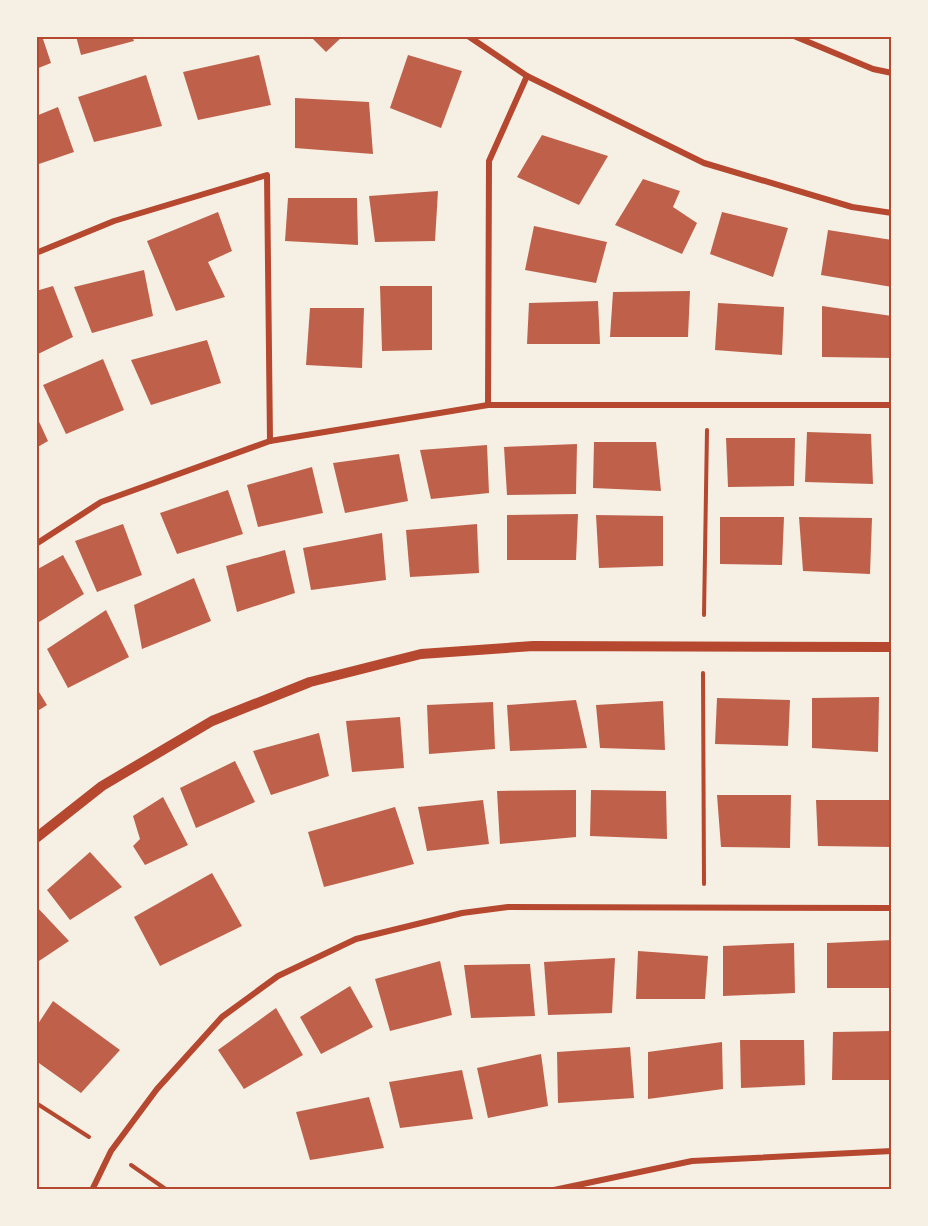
<svg xmlns="http://www.w3.org/2000/svg" width="928" height="1226" font-family="Signika,sans-serif">
	<style>
		.building { fill: #bf614a }
		.lines { fill: none; stroke-linecap: round; stroke-linejoin: round }
		.path { stroke: #b5482f; stroke-width: 4 }
		.minor { stroke: #b5482f; stroke-width: 6 }
		.tertiary { stroke: #b5482f; stroke-width: 10 }
		.neatline { fill: none; stroke: #b5482f; stroke-width: 2 }
	</style>
	<rect width="100%" height="100%" fill="#f6efe4"/>
	<g class="building">
		<polygon points="36,36 42,36 51,63 36,69"/>
		<polygon points="76,36 132,36 134,41 81,55"/>
		<polygon points="310,36 343,36 326,52"/>
		<polygon points="259,55 271,105 198,120 183,72"/>
		<polygon points="408,55 462,71 441,128 390,108"/>
		<polygon points="146,75 162,126 94,142 78,97"/>
		<polygon points="295,98 369,102 373,154 295,148"/>
		<polygon points="58,107 74,152 36,165 36,116"/>
		<polygon points="542,135 608,156 579,205 517,177"/>
		<polygon points="643,179 680,191 673,207 697,223 682,254 615,225"/>
		<polygon points="438,191 435,241 375,242 369,196"/>
		<polygon points="288,198 357,198 358,245 285,241"/>
		<polygon points="218,212 232,251 208,262 225,297 176,311 147,241"/>
		<polygon points="722,212 788,228 773,277 710,254"/>
		<polygon points="534,226 607,242 596,283 525,270"/>
		<polygon points="828,230 892,240 892,287 821,275"/>
		<polygon points="144,270 153,316 92,333 74,287"/>
		<polygon points="53,286 73,337 36,355 36,291"/>
		<polygon points="380,286 432,286 432,350 382,351"/>
		<polygon points="690,291 688,337 610,337 613,292"/>
		<polygon points="598,301 600,344 527,344 529,303"/>
		<polygon points="718,303 784,307 782,355 715,350"/>
		<polygon points="822,306 892,316 892,358 822,357"/>
		<polygon points="310,308 364,308 362,368 306,365"/>
		<polygon points="207,340 221,383 151,405 131,360"/>
		<polygon points="103,359 124,410 66,434 43,385"/>
		<polygon points="36,415 48,441 36,448"/>
		<polygon points="807,432 871,434 873,484 805,482"/>
		<polygon points="726,438 795,438 794,486 728,487"/>
		<polygon points="594,442 656,442 661,491 593,488"/>
		<polygon points="577,444 576,494 507,495 504,447"/>
		<polygon points="487,445 489,493 431,499 420,450"/>
		<polygon points="399,454 408,501 345,513 333,463"/>
		<polygon points="312,467 323,513 258,527 247,485"/>
		<polygon points="228,490 243,534 177,554 160,513"/>
		<polygon points="578,514 576,560 507,560 507,515"/>
		<polygon points="596,515 663,516 663,566 599,568"/>
		<polygon points="720,517 784,517 782,565 720,564"/>
		<polygon points="799,517 872,518 870,574 803,571"/>
		<polygon points="123,524 142,575 97,592 75,541"/>
		<polygon points="477,524 479,573 410,577 406,530"/>
		<polygon points="382,533 386,580 311,590 303,548"/>
		<polygon points="285,550 295,593 237,612 226,566"/>
		<polygon points="63,555 84,594 36,624 36,570"/>
		<polygon points="194,578 211,621 142,649 134,605"/>
		<polygon points="106,610 129,657 68,688 47,649"/>
		<polygon points="36,687 47,705 36,712"/>
		<polygon points="879,697 878,752 812,748 812,698"/>
		<polygon points="717,698 790,700 788,746 715,744"/>
		<polygon points="576,700 587,748 510,751 507,705"/>
		<polygon points="663,701 665,750 600,748 596,705"/>
		<polygon points="493,702 495,749 429,754 427,705"/>
		<polygon points="400,717 404,768 352,772 346,721"/>
		<polygon points="319,733 329,776 271,795 253,751"/>
		<polygon points="235,761 255,802 196,828 180,788"/>
		<polygon points="576,790 576,837 500,844 497,791"/>
		<polygon points="591,790 666,791 667,839 590,836"/>
		<polygon points="717,795 791,795 790,848 721,847"/>
		<polygon points="163,797 188,845 145,865 133,846 140,839 133,816"/>
		<polygon points="483,800 489,844 427,851 418,807"/>
		<polygon points="816,800 891,800 892,847 818,846"/>
		<polygon points="395,807 414,864 324,887 308,832"/>
		<polygon points="90,852 122,887 70,920 47,890"/>
		<polygon points="212,873 242,926 160,966 134,917"/>
		<polygon points="36,906 69,941 36,963"/>
		<polygon points="892,940 892,988 827,988 827,943"/>
		<polygon points="794,943 795,993 723,996 723,946"/>
		<polygon points="638,951 708,956 705,999 636,999"/>
		<polygon points="615,958 612,1013 548,1015 544,962"/>
		<polygon points="440,961 452,1015 390,1031 375,979"/>
		<polygon points="530,964 535,1016 471,1018 464,965"/>
		<polygon points="350,986 373,1027 321,1054 300,1017"/>
		<polygon points="53,1001 120,1050 81,1093 36,1061 36,1027"/>
		<polygon points="276,1008 303,1055 244,1089 218,1050"/>
		<polygon points="892,1031 892,1080 832,1080 833,1032"/>
		<polygon points="740,1040 804,1040 805,1085 741,1088"/>
		<polygon points="722,1042 723,1089 648,1099 648,1052"/>
		<polygon points="630,1047 634,1098 558,1103 557,1052"/>
		<polygon points="541,1054 548,1106 488,1118 477,1068"/>
		<polygon points="462,1070 473,1119 400,1128 389,1082"/>
		<polygon points="369,1097 384,1148 310,1160 296,1112"/>
	</g>
	<g class="lines">
		<g class="path">
			<polyline points="704,615 707,430"/>
			<polyline points="703,673 704,884"/>
			<polyline points="36,1103 89,1137"/>
			<polyline points="131,1165 167,1190"/>
		</g>
		<g class="minor">
			<polyline points="468,36 527,76 704,163 852,207 892,213"/>
			<polyline points="794,36 873,69 892,73"/>
			<polyline points="527,76 489,161 488,405 892,405"/>
			<polyline points="36,253 114,221 267,175 270,441"/>
			<polyline points="36,544 101,502 270,441 488,405"/>
			<polyline points="92,1190 111,1151 157,1089 222,1017 278,976 356,939 462,913 508,907 892,908"/>
			<polyline points="554,1190 692,1161 892,1151"/>
		</g>
		<polyline class="tertiary" points="36,838 102,786 212,721 310,682 421,654 533,646 892,647"/>
	</g>
	<rect width="928" height="1226" fill="none" stroke="#f6efe4" stroke-width="75"/>
	<rect x="38" y="38" width="852" height="1150" class="neatline"/>
</svg>
